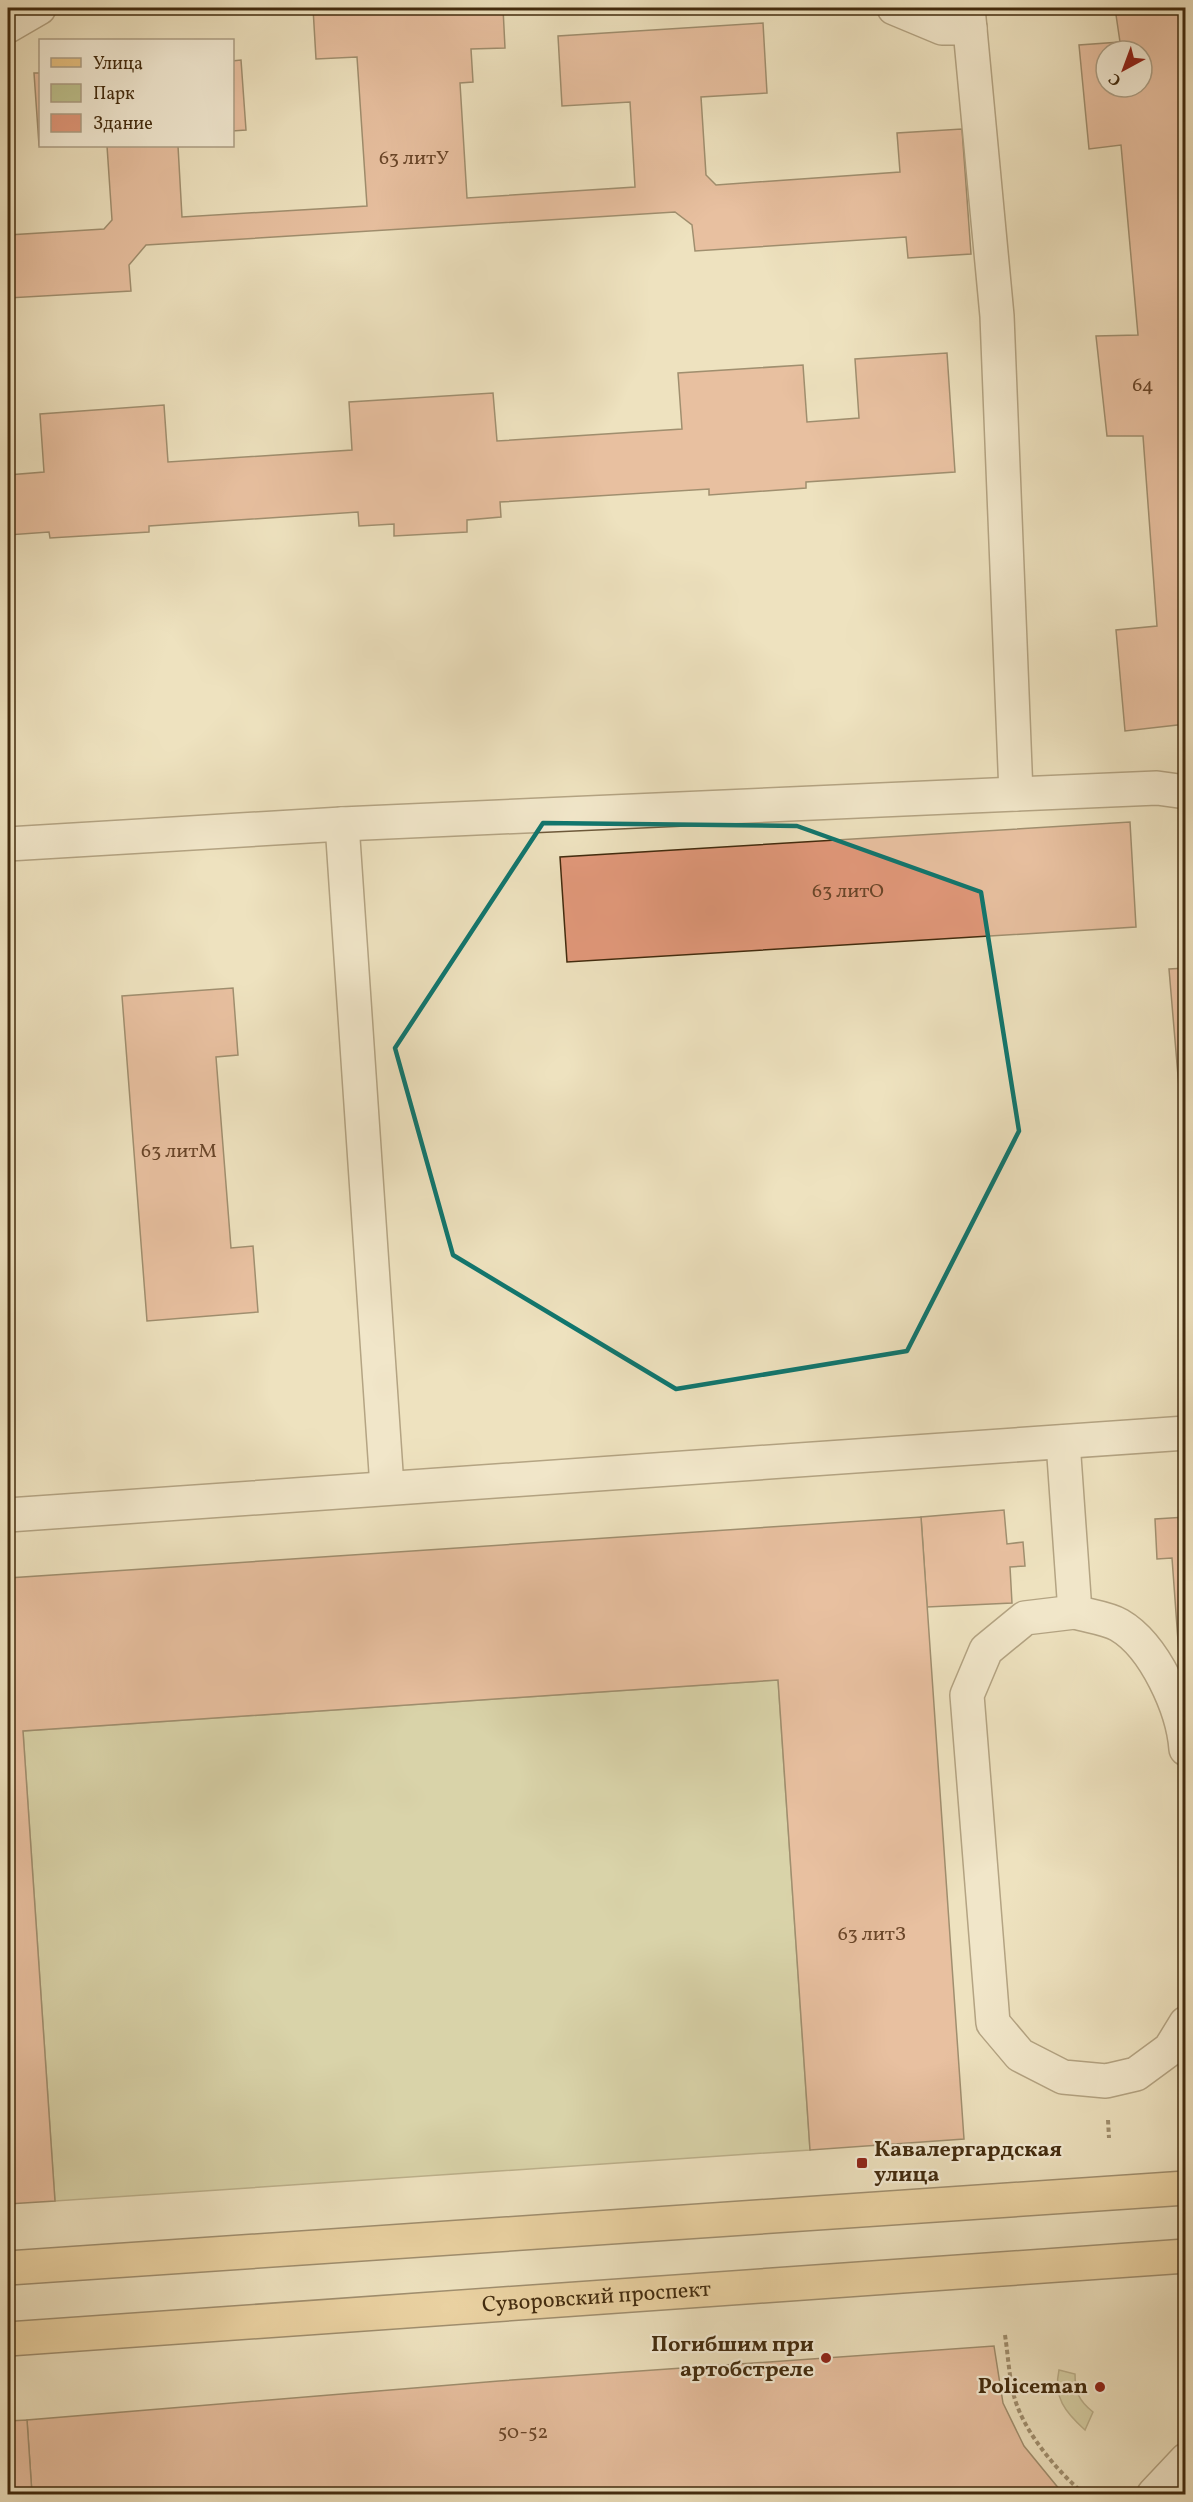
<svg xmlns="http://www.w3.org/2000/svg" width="1193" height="2502" font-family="Vollkorn,serif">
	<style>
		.green { fill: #bec28e; stroke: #80764e; stroke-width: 1.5 }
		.building { fill: #e1987a; stroke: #422b0e; stroke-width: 1.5; fill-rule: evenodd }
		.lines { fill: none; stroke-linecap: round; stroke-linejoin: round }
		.minor-casing { stroke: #6d593a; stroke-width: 36 }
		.major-casing { stroke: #422b0e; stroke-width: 36 }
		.path { stroke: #422b0e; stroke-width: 4; stroke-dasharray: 4.5 3; stroke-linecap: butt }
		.minor { stroke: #f4ecd5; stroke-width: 33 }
		.major { stroke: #e7c180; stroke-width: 33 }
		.marked { fill: none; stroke: #0f766e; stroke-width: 4.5; stroke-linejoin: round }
		.poi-dot { fill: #8f2418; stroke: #f4ecd5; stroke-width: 2 }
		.labels { text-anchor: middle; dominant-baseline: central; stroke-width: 4.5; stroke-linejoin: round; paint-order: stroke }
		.number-label { font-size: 20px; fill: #6a4629 }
		.poi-label { font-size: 22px; font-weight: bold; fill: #422b0e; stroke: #f4ecd5; text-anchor: end }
		.street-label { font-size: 22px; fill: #422b0e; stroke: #f4ecd5 }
	</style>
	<rect width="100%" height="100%" fill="#eee2bf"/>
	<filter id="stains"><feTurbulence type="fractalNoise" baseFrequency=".00333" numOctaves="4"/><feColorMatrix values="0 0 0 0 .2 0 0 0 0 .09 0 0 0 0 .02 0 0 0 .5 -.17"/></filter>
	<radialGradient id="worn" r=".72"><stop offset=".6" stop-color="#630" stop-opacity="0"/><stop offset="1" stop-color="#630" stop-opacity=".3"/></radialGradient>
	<g class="green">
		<polygon points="778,1680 810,2150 55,2201 23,1731"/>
		<path d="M1059 2370 1075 2374C1075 2392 1079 2401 1093 2412L1085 2430C1065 2412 1053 2397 1059 2370Z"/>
	</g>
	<g class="building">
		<polygon points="313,8 503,8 505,48 471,49 473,82 460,83 467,198 635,187 630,102 562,106 558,36 763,23 767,93 701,97 706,175 716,185 900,172 897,133 962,129 971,254 908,258 906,237 695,251 692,225 675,212 146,245 129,265 131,291 8,298 8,235 104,229 112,220 107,146 178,146 182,217 367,206 357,57 316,59"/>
		<path d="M1115 8H1186V724L1125 731 1116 630 1157 626 1143 436H1107L1096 336 1138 335 1121 145 1089 149 1079 45 1120 42ZM1106 51H1142V87H1106Z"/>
		<polygon points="241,60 246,130 232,131 232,61"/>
		<polygon points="34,73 40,73 40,145 39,145"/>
		<polygon points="947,353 955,472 806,482 806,488 709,495 709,489 500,502 501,517 467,520 467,532 394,536 394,524 359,526 358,512 149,526 149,532 50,538 49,532 8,535 8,475 44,472 40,414 164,405 168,462 352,450 349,402 493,393 497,441 682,429 678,373 803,365 807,422 859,418 855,359"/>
		<polygon points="1130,822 1136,927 567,962 560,857"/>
		<polygon points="1186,968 1186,1135 1183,1135 1169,969"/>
		<polygon points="233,988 238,1055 216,1057 231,1248 253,1246 258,1312 147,1321 122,996"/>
		<polygon points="1004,1510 1007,1544 1023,1542 1025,1566 1010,1567 1012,1603 927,1607 921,1517"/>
		<polygon points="921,1517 964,2139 810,2150 778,1680 23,1731 55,2201 8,2204 8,1578"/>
		<polygon points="1186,1517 1186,1667 1180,1668 1172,1558 1157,1559 1155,1519"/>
		<polygon points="994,2346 1003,2403 1024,2446 1060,2490 1056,2494 632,2494 632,2490 556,2494 32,2494 27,2420 499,2381"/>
		<polygon points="27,2420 32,2494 8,2494 8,2421"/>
	</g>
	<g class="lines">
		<defs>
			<g id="minor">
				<polyline points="894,8 942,28 970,28"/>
				<polyline points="968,8 997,316 1016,794"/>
				<polyline points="8,26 39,8"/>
				<polyline points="342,824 387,1487"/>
				<polyline points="8,844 342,824 1016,794 1157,788 1186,792"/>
				<path d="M1063 1442 1075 1612C1088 1616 1107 1618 1119 1625 1155 1646 1183 1709 1186 1749"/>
				<polyline points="8,1515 1186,1433"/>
				<polyline points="1075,1612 1025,1618 986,1650 967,1695 993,2023 1020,2055 1063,2077 1106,2081 1136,2074 1170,2049 1186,2023"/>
				<polyline points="1154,2494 1186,2460"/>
			</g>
			<g id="major">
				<polyline points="8,2268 1186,2188"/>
				<path id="s1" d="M8 2339 1186 2256"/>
			</g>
		</defs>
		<use href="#minor" class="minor-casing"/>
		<use href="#major" class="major-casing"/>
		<g class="path">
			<polyline points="1108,2120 1109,2138"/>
			<path d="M1005 2335C1008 2355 1009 2376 1014 2396 1023 2431 1057 2471 1084 2494"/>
		</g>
		<use href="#minor" class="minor"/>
		<use href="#major" class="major"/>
	</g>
	<path d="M0 0H1193V2502H0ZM543 823 797 826 981 892 1019 1131 907 1351 676 1389 453 1255 395 1048Z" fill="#eee2bf" fill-opacity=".55" fill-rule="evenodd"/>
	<path class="marked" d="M543 823 797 826 981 892 1019 1131 907 1351 676 1389 453 1255 395 1048Z"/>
	<g class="poi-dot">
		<rect x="856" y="2157" width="12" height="12" rx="3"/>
		<circle cx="826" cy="2358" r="6"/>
		<circle cx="1100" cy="2387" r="6"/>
	</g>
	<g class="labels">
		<g class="number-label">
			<text x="414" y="159">63 литУ</text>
			<text x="1143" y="386">64</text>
			<text x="848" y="892">63 литО</text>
			<text x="179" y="1152">63 литМ</text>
			<text x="872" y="1935">63 литЗ</text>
			<text x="523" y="2433">50-52</text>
		</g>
		<g class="poi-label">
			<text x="874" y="2150" text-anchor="start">Кавалергардская<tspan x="874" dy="25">улица</tspan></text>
			<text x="814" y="2345">Погибшим при<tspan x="814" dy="25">артобстреле</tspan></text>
			<text x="1088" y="2387">Policeman</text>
		</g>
		<g class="street-label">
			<text stroke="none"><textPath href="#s1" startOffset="590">Суворовский проспект</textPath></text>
		</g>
	</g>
	<rect width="1193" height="2502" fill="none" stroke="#eee2bf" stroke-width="30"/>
	<rect x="9" y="9" width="1175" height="2484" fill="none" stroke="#422b0e" stroke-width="3"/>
	<rect x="15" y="15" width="1163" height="2472" fill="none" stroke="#422b0e" stroke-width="1.5"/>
	<rect x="39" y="39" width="195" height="108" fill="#f4ecd5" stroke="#ad9f85" stroke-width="1.5"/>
	<rect x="51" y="58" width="30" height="9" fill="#e7c180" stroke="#ad9f85" stroke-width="1.5"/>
	<text x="93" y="69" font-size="18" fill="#422b0e">Улица</text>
	<rect x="51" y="84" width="30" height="18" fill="#bec28e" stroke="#ad9f85" stroke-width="1.5"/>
	<text x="93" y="99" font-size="18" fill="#422b0e">Парк</text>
	<rect x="51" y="114" width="30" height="18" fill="#e1987a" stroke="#ad9f85" stroke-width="1.5"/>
	<text x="93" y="129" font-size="18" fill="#422b0e">Здание</text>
	<g transform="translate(1124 69) rotate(221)"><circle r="28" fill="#f4ecd5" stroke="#ad9f85" stroke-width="1.5"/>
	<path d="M0-4.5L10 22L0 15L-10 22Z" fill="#8f2418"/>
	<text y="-9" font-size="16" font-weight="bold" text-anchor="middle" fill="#422b0e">С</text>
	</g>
	<rect width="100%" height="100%" filter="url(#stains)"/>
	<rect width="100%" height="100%" fill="url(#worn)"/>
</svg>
